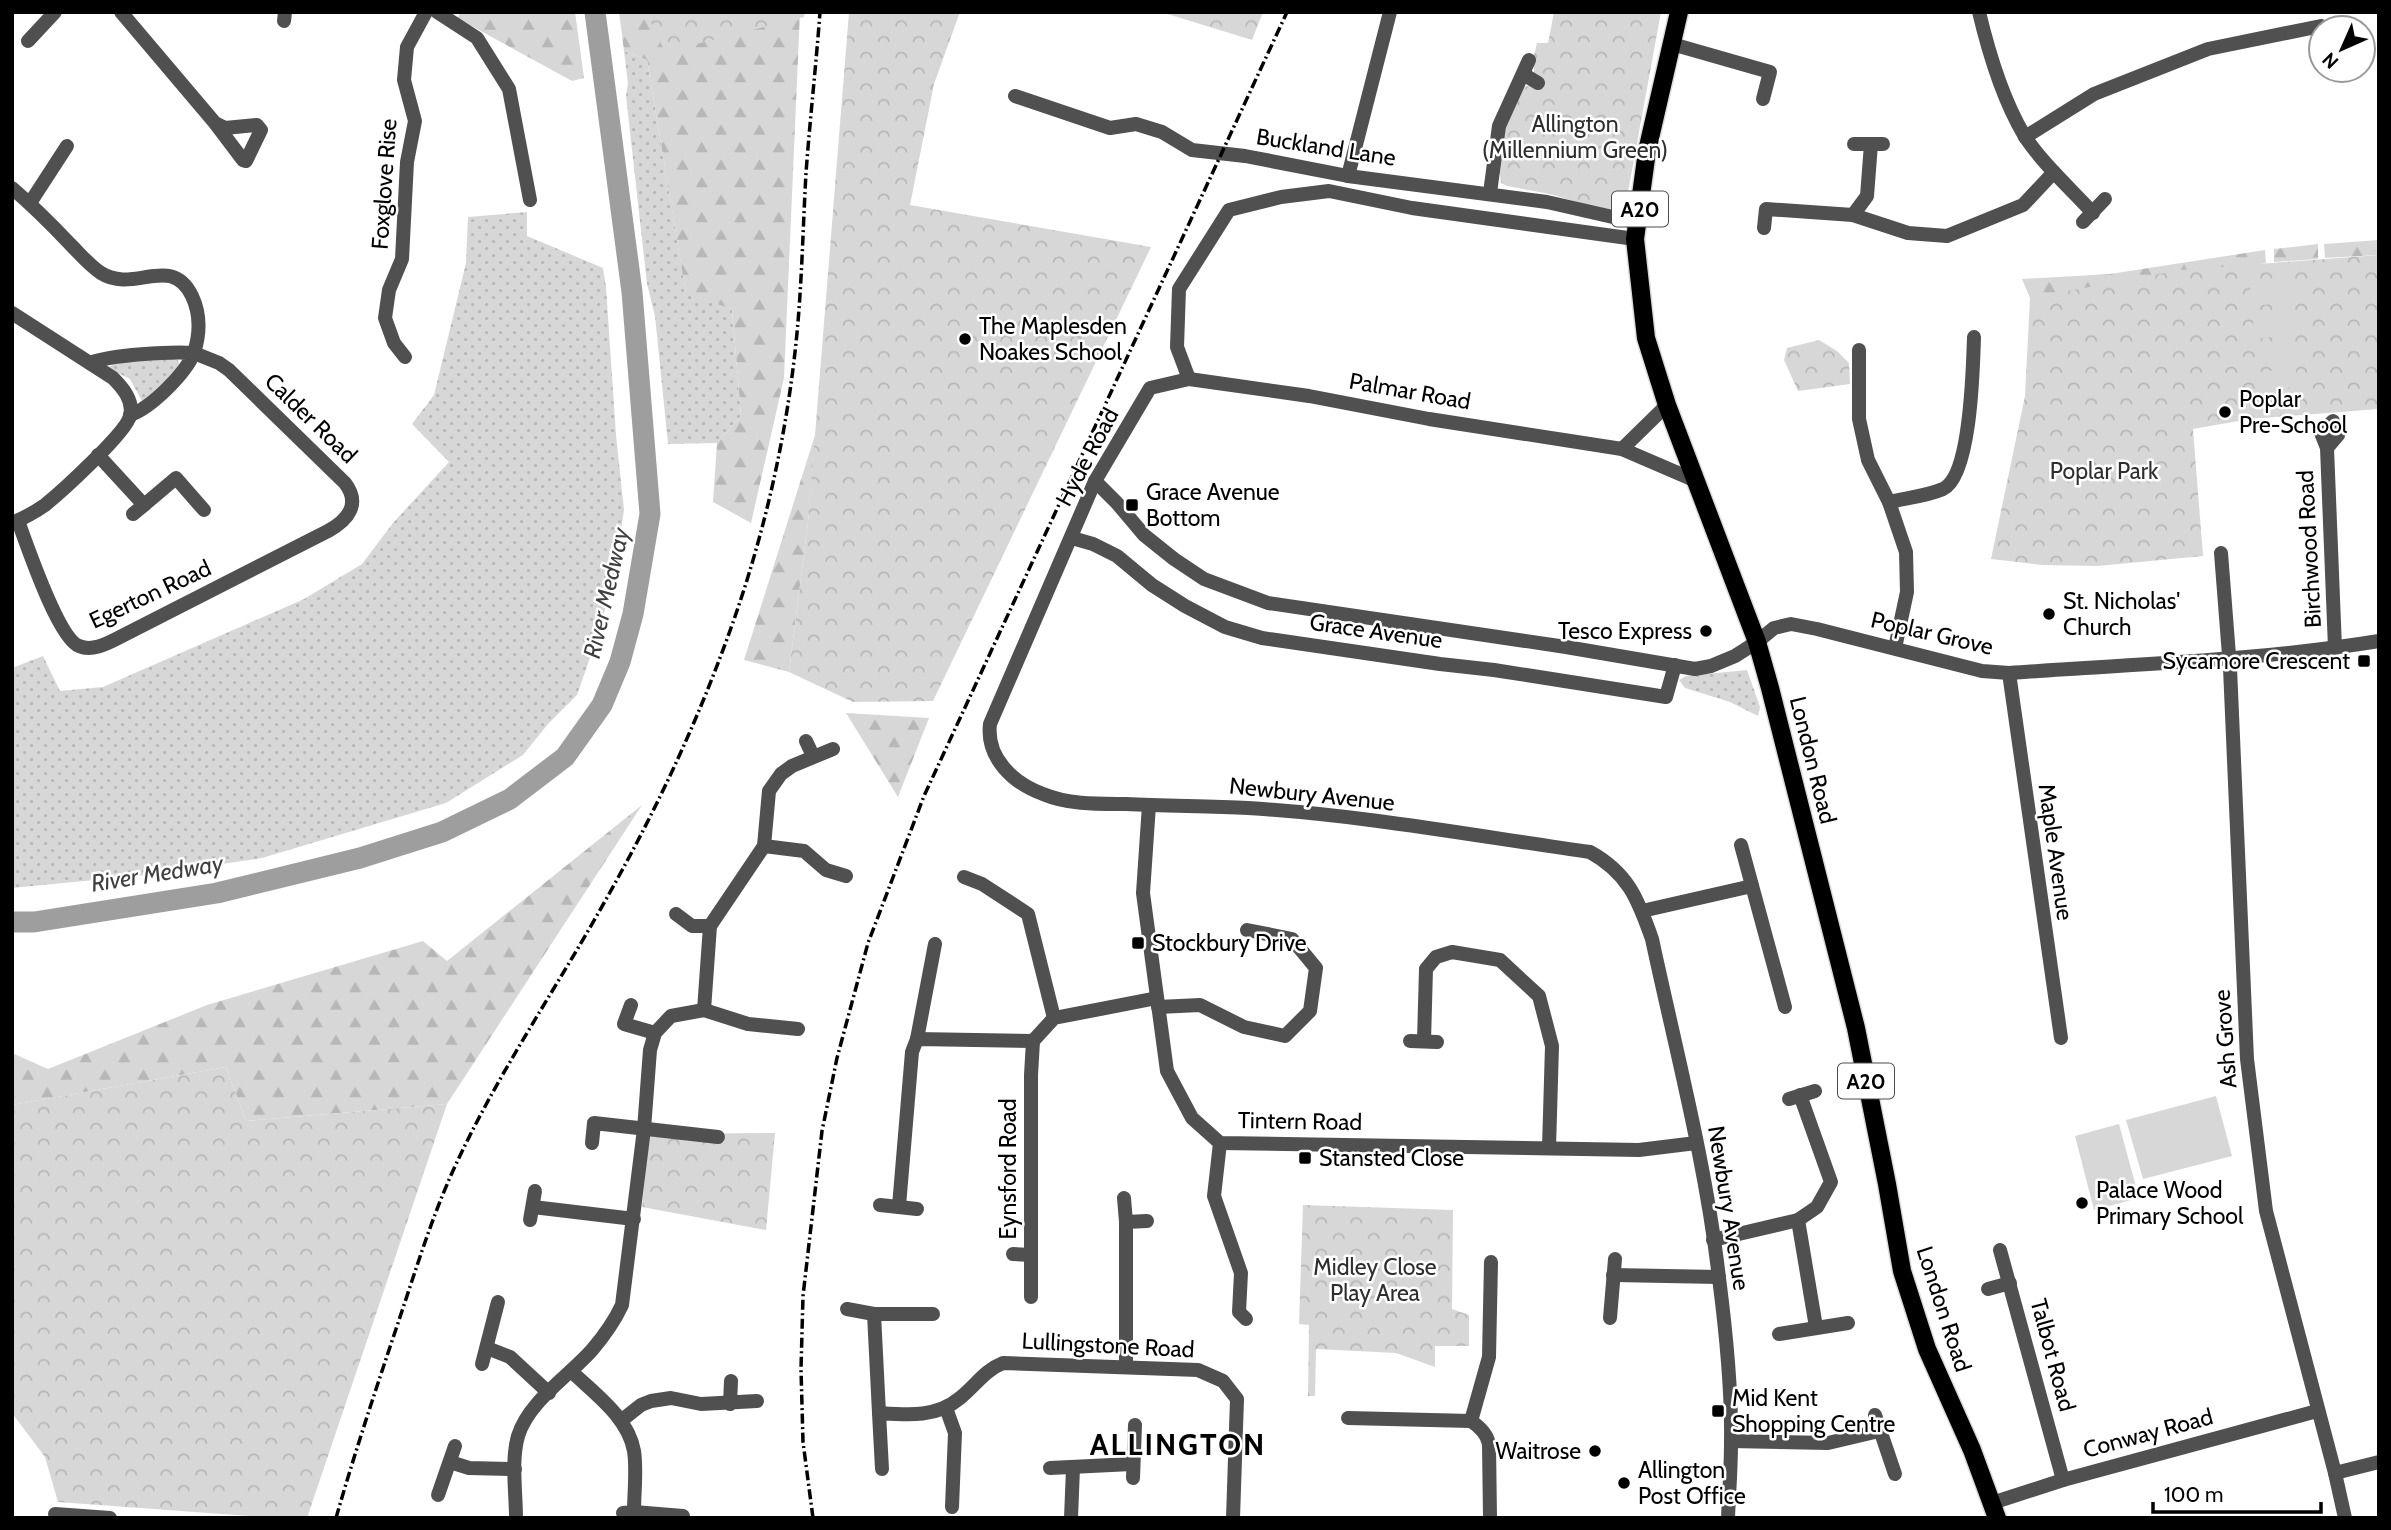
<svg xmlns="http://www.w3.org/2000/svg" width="2391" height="1530" font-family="Cabin,sans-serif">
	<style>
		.grass { fill: url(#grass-dots) }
		.forest { fill: url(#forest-firs) }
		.park { fill: url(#park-crowns) }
		.garden { fill: #d7d7d7 }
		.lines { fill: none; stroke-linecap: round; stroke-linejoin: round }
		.river { stroke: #9e9e9e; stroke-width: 21 }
		.major-casing { stroke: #dbdbdb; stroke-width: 21 }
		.minor { stroke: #505050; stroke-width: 14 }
		.major { stroke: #000; stroke-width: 18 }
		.rail { stroke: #000; stroke-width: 3.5; stroke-dasharray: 10 3.5 2 3.5; stroke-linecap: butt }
		.poi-dot { fill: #000; stroke: #fff; stroke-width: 2.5 }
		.labels { text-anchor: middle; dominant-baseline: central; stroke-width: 5; stroke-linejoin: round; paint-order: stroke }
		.shield { fill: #fff; stroke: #4c4c4c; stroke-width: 2 }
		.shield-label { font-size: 21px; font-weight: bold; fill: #000 }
		.park-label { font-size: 23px; fill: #2e2e2e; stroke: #fff }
		.street-label { font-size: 23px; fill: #000; stroke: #fff }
		.poi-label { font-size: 23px; fill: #000; stroke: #fff; text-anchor: start }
		.water-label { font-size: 24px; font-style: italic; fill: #3f3f3f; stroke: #fff }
		.district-label { font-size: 30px; font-weight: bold; letter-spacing: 2px; fill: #000; stroke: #fff }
	</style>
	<defs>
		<pattern id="grass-dots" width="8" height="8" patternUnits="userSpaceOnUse" patternTransform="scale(1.75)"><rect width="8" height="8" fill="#d7d7d7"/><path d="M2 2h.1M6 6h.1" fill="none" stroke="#b7b7b7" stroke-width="1.8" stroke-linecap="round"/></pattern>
		<pattern id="forest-firs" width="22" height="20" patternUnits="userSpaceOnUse" patternTransform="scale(1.75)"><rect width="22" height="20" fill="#d7d7d7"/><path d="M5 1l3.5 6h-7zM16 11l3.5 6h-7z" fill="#b7b7b7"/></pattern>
		<pattern id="park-crowns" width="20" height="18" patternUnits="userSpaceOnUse" patternTransform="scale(1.75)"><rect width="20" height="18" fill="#d7d7d7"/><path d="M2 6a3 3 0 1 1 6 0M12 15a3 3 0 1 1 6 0" fill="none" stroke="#b7b7b7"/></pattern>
	</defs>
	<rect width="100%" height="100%" fill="#fff"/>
	<g class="grass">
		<polygon points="624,51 647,60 686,293 732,309 741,416 717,443 668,444 655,316 647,284 626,96 628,83"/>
		<polygon points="527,212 527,236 603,268 606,287 616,435 624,510 614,575 599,632 577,695 548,724 523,755 446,803 262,858 146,875 12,888 12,668 43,656 60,691 103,687 304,599 362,564 393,523 449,462 412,424 434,395 466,263 468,217"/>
		<polygon points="172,359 178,360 180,367 143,403 130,379 108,368 114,363"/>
		<polygon points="1747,670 1760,707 1758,716 1730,702 1685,688 1679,680 1686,676"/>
	</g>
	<g class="forest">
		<polygon points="461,12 575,12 584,78 572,81 457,18"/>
		<polygon points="619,12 800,12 784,378 751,523 713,502 717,443 741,416 732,309 686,294 647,60 624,51"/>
		<polygon points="2379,240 2379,255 2325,258 2324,244"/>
		<polygon points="2318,244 2318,259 2274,262 2274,249"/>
		<polygon points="2265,250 2266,263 2045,300 2030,298 2022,279 2110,274"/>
		<polygon points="816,432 808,522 789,672 744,660"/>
		<polygon points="846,713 929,718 898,797"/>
		<polygon points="642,805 447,1104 246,1121 226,1067 12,1105 12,1053 48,1069 207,1005 423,941 447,961"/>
	</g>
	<g class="park">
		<polygon points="646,12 805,12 804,17 665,52"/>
		<polygon points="849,12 960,12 934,84 910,205 1151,247 933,701 853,702 789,672 808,522"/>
		<polygon points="1161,12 1263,12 1252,40"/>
		<polygon points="1554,12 1661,12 1626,203 1607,211 1550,194 1507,186 1501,183 1500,174 1497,173 1501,137 1522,88 1530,85 1534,74 1534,64 1532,63 1537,43 1548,43"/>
		<polygon points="2379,255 2379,409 2250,419 2193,429 2203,556 2097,566 2042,565 1991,559 2025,396 2030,298 2180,270"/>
		<polygon points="1819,340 1837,351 1849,363 1850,384 1798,391 1784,360 1787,348"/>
		<polygon points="226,1067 246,1121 447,1104 307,1518 278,1518 58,1502 45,1457 12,1413 12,1105"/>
		<polygon points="775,1133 766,1230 642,1207 649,1134"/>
		<polygon points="1303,1205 1453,1210 1452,1309 1469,1315 1469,1346 1435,1346 1435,1367 1396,1353 1316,1349 1315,1396 1308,1396 1309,1325 1299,1324"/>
	</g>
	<g class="garden">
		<polygon points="2290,284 2292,302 2252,306 2250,287"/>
		<polygon points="2293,317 2294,335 2254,339 2253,320"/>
		<polygon points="2295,343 2296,362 2256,364 2255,346"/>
		<polygon points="2296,369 2298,387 2258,390 2256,372"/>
		<polygon points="2216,1096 2232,1156 2143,1179 2126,1120"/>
		<polygon points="2119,1124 2139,1198 2094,1210 2075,1136"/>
	</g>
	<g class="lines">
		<polyline class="river" points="12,922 34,922 217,893 360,858 442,832 510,799 565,757 602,705 620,662 633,614 650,514 632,292 595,12"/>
		<defs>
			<polyline id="major" points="1679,12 1647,151 1635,239 1646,338 1667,405 1757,642 1770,688 1856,1028 1887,1184 1902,1271 1927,1349 1972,1450 1997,1518"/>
		</defs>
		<use href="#major" class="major-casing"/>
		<g class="minor">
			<polyline points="121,12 215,123 243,160 246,161 261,130 257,125 225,128 215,123"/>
			<polyline points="437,12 477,38 509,89 530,200"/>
			<path d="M1979 12C1989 54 2002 98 2024 135 2040 161 2072 190 2093 213"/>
			<polyline points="284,21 285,12"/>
			<polyline points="28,41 55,12"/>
			<polyline points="1672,44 1770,72 1763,99"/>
			<polyline points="1523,74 1538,83"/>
			<polyline points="1015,96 1110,128 1136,124 1162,132 1192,150 1245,156 1348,176 1547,202 1639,223"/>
			<polyline points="2025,137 2094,94 2208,49 2321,26"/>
			<polyline points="1854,144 1883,144"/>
			<polyline points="1348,176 1390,12"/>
			<path d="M12 188C33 206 52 225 70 244 80 254 90 266 101 273 134 294 171 253 192 296 201 315 200 334 194 353L219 363 229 370 345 483C361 504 348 520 328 531L120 637C108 643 93 652 79 646 58 638 27 545 18 521"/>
			<polyline points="1490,193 1499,126 1529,60"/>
			<polyline points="30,203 67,146"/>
			<polyline points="1853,215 1867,196 1871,144"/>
			<polyline points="2083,222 2105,199"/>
			<polyline points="1764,228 1766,209 1853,215 1908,233 1947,236 2023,205 2054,172"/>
			<path d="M12 313 113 378C123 388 134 401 130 416 126 433 61 492 45 505 35 512 24 518 12 523"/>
			<polyline points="1859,350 1859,419 1868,460 1889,502 1906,552 1907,592 1895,648"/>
			<polyline points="405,357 394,343 385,318 389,290 402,259 407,162 415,121 404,80 407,47 426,12"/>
			<path d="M90 363C109 355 173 351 194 353 185 374 151 408 130 415"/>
			<polyline points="1189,379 1177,347 1179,289 1229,210 1281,197 1329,191 1412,208 1635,239"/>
			<polyline points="2327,448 2338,435 2333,421 2321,433 2327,448 2335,648"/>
			<polyline points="1622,449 1667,405"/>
			<polyline points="98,455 144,505 133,514"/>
			<path d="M1694 480 1622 449 1429 419 1309 396 1189 379 1150 388 1095 481 990 724C986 758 1013 783 1043 794 1069 805 1099 804 1126 804 1167 806 1208 806 1248 808 1363 815 1476 836 1590 852 1628 873 1638 899 1652 939 1676 1051 1706 1164 1719 1278 1726 1332 1732 1389 1731 1443 1731 1468 1729 1493 1728 1518"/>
			<path d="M1095 481 1117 503 1144 535 1174 559 1204 579 1268 603 1566 647 1695 669 1711 666 1735 656 1757 642 1774 628 1791 624 1817 629 1982 671 2009 673C2132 664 2257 661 2379 641"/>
			<path d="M1889 502C1906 498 1927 496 1943 489 1971 476 1973 367 1974 337"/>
			<polyline points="144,505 176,478 204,510"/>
			<polyline points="1072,538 1093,544 1117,556 1152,585 1185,606 1225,627 1262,638 1440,664 1494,670 1666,697 1675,665"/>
			<polyline points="2221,553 2230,668 2247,1059 2266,1211 2335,1473 2345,1518"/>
			<polyline points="2009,673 2061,1038"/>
			<polyline points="806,741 813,756"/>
			<polyline points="1149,805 1143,893 1167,1071 1192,1118 1220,1143 1639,1150 1696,1143"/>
			<polyline points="1741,845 1785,1007"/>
			<polyline points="764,846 804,851 826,870 846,876"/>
			<polyline points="964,877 982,884 1028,914 1054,1018"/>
			<polyline points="1642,911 1752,886"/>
			<polyline points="676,914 692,926 710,926"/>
			<polyline points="631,1005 624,1024 655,1033"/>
			<polyline points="1158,1007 1200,1005 1244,1027 1285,1036 1310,1011 1316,968 1292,939 1247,930"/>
			<polyline points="704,1010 710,926 764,846 769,791 781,774 792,766 833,749"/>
			<polyline points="917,1039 935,944"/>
			<polyline points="1410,1041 1437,1042"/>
			<polyline points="1424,1041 1426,969 1436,957 1452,952 1500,960 1539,996 1552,1046 1549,1148"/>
			<polyline points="1789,1099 1815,1091"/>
			<polyline points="592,1143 594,1123 718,1137"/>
			<polyline points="1220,1143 1214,1196 1241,1273 1239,1312 1246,1319"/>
			<polyline points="1124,1198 1126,1222 1126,1367"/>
			<polyline points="880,1205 917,1209"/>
			<polyline points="899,1206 912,1052 917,1039 1033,1041 1054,1018 1157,998"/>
			<polyline points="533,1207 634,1219"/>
			<polyline points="530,1220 535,1191"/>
			<polyline points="1798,1220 1816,1327"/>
			<polyline points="1126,1222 1147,1221"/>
			<polyline points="1713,1240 1798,1220 1817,1207 1831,1182 1800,1095"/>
			<polyline points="2000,1250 2063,1480"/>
			<polyline points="1013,1254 1031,1255"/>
			<polyline points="1613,1275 1719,1277"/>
			<polyline points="1988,1289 2010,1283"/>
			<polyline points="1031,1297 1031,1075 1033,1041"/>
			<polyline points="847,1309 874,1314 933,1314"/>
			<polyline points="874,1314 879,1413"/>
			<polyline points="1610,1318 1615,1259"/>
			<polyline points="1779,1334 1848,1323"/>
			<polyline points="487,1348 510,1357 549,1393"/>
			<polyline points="482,1364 498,1302"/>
			<path d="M571 1371C595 1394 628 1417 634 1451 637 1470 634 1492 634 1512"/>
			<polyline points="730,1404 731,1381"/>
			<polyline points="946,1408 955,1433 952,1507"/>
			<polyline points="1875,1415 1895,1474"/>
			<path d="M1348 1418 1471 1421C1480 1427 1487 1434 1489 1444L1490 1518"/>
			<polyline points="622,1420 641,1405 651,1401 671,1398 701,1404 757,1401"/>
			<polyline points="1471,1421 1489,1357 1491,1262"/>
			<polyline points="1731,1441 1828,1443 1879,1431"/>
			<polyline points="450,1462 469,1468 515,1469"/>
			<polyline points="1050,1468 1132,1464"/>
			<path d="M882 1469 879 1413C907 1415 936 1418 960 1398 975 1386 985 1370 1003 1363L1198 1370 1223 1381 1237 1399 1233 1518"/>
			<polyline points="2335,1473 2379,1462"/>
			<polyline points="1133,1478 1135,1425"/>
			<polyline points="438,1495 455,1446"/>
			<polyline points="1992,1503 2063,1480 2317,1411"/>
			<polyline points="623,1513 634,1512 683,1516"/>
			<polyline points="55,1514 110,1518"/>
			<path d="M516 1518C516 1492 511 1461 518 1436 529 1401 568 1377 592 1350 604 1336 614 1322 622 1305L644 1129 650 1050 655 1033 671 1016 704 1010 748 1024 798 1029"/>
			<polyline points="1071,1518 1073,1468"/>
		</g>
		<use href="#major" class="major"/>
		<g class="rail">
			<path d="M336 1518C356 1448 379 1380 402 1311 419 1260 435 1208 458 1160 501 1068 560 983 609 894 655 812 695 727 727 639 763 541 787 437 797 333 802 280 803 226 806 173 810 119 816 66 820 12"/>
			<polyline points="813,1518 803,1442 801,1369 803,1296 822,1131 837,1058 868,943 924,796 1287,12"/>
		</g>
	</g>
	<g class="poi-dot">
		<circle cx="965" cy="339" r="7"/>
		<circle cx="2225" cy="412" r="7"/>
		<rect x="1125" y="498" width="14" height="14" rx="3.5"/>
		<circle cx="2049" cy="614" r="7"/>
		<circle cx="1706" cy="631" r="7"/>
		<rect x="2357" y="654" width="14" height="14" rx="3.5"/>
		<rect x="1131" y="936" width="14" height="14" rx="3.5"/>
		<rect x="1298" y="1151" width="14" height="14" rx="3.5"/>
		<circle cx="2082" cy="1203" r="7"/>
		<rect x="1711" y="1404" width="14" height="14" rx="3.5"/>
		<circle cx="1595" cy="1451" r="7"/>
		<circle cx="1624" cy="1483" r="7"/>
	</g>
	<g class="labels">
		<g class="shield">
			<rect x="1612" y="191.5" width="56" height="35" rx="5"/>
			<rect x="1838" y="1063.5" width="56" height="35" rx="5"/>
		</g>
		<g class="shield-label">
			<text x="1640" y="209">A20</text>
			<text x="1866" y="1081">A20</text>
		</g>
		<g class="park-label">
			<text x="1575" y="124">Allington<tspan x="1575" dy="26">(Millennium Green)</tspan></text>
			<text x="2104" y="471">Poplar Park</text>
			<text x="1375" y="1267">Midley Close<tspan x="1375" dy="26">Play Area</tspan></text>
		</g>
		<g class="street-label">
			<text transform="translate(1326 147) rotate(9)">Buckland Lane</text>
			<text transform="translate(384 184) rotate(-86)">Foxglove Rise</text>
			<text transform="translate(1410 391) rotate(10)">Palmar Road</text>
			<text transform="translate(311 418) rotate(44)">Calder Road</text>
			<text transform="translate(1087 457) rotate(-62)">Hyde Road</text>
			<text transform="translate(2309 549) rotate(-93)">Birchwood Road</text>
			<text transform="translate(150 594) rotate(-25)">Egerton Road</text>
			<text transform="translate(1376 631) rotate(8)">Grace Avenue</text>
			<text transform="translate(1932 633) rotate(13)">Poplar Grove</text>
			<text transform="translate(1813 760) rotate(76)">London Road</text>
			<text transform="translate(1312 794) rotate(6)">Newbury Avenue</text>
			<text transform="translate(2056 852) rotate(82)">Maple Avenue</text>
			<text transform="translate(2225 1039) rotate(-94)">Ash Grove</text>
			<text transform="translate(1300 1121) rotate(1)">Tintern Road</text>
			<text transform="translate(1008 1169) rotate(-90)">Eynsford Road</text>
			<text transform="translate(1729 1208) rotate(81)">Newbury Avenue</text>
			<text transform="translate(1944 1309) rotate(72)">London Road</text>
			<text transform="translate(1108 1345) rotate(3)">Lullingstone Road</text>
			<text transform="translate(2053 1355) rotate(75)">Talbot Road</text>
			<text transform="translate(2148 1433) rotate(-15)">Conway Road</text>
		</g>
		<g class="poi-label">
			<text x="979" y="326">The Maplesden<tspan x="979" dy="26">Noakes School</tspan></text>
			<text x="2239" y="399">Poplar<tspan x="2239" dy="26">Pre-School</tspan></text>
			<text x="1146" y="492">Grace Avenue<tspan x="1146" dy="26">Bottom</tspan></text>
			<text x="2063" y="601">St. Nicholas'<tspan x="2063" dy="26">Church</tspan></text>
			<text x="1692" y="631" text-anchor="end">Tesco Express</text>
			<text x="2350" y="661" text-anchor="end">Sycamore Crescent</text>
			<text x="1152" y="943">Stockbury Drive</text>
			<text x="1319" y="1158">Stansted Close</text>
			<text x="2096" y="1190">Palace Wood<tspan x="2096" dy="26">Primary School</tspan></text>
			<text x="1732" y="1398">Mid Kent<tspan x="1732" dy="26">Shopping Centre</tspan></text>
			<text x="1581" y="1451" text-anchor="end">Waitrose</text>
			<text x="1638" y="1470">Allington<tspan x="1638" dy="26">Post Office</tspan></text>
		</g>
		<g class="water-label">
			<text transform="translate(606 593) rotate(-77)">River Medway</text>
			<text transform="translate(157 873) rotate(-9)">River Medway</text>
		</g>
		<g class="district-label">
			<text x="1178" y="1444">ALLINGTON</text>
		</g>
	</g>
	<rect width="2391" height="1530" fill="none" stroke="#000000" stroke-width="28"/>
	<g transform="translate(2342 49) rotate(225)"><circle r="33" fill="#ffffff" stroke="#999999" stroke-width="2"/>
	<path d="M0-5L12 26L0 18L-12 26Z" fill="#000000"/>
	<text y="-10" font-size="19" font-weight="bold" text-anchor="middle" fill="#000000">N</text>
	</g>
	<path d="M2153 1502v10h168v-10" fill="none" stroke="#000000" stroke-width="3.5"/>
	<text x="2164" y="1502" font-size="21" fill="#000000" stroke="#ffffff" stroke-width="5" paint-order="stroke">100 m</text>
</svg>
